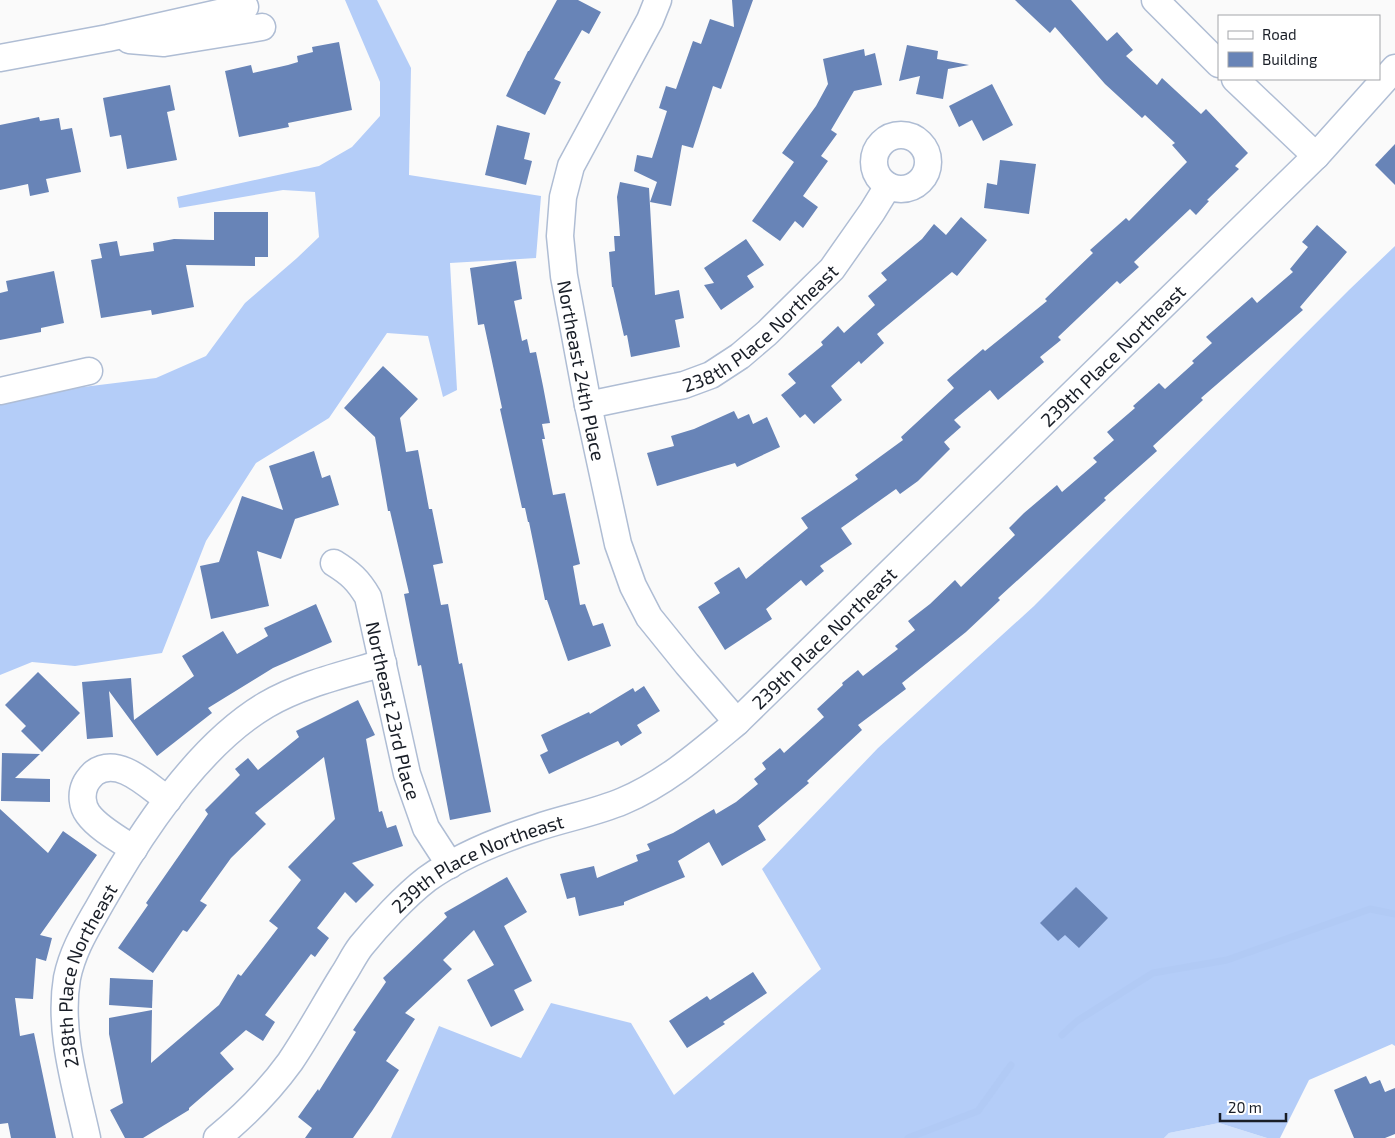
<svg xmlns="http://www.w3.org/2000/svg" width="1395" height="1138" font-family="'Exo 2',sans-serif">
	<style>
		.green { fill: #d3e2fc }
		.forest { fill: #b4cdf8 }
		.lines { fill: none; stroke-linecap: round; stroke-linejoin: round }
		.stream { stroke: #b1caf5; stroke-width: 7 }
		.building { fill: #6884b7 }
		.minor-casing { stroke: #afbdd4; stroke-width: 29 }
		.minor { stroke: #fff; stroke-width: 26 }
		.labels { text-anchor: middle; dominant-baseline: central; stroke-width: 4; stroke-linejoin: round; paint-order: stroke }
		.street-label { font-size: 19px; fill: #191e27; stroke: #fff }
	</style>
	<rect width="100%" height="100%" fill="#fafafa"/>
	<polygon class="green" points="1219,1123 1267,1138 1164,1138 1169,1133"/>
	<g class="forest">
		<polygon points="345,0 377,0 411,68 409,175 541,196 536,258 450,263 457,390 443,397 428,336 387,333 329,418 256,463 206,541 162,653 75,666 32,662 0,675 0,403 83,387 156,378 206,356 245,303 297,258 319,237 315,192 283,190 179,208 177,197 319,166 352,147 380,116 380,82"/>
		<polygon points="1395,246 1395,1046 1392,1044 1309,1080 1280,1138 1267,1138 1219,1123 1169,1133 1164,1138 391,1138 439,1026 521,1058 551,1003 631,1023 674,1095 821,969 762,869 878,748 1034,606 1349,290"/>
	</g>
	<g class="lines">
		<g class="stream">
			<polyline points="1062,1035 1077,1021 1153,973 1227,960 1370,909 1395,914"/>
			<polyline points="908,1138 978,1111 1011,1065"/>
		</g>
	</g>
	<g class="building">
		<polygon points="557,0 578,0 601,12 589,34 582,30 554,79 561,82 545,115 506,96 528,51 529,51"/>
		<polygon points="732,0 753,0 721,89 713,86 693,148 682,145 671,206 650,202 657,182 634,171 637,155 652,158 667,111 659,108 666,86 676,89 693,41 701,44 710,19 734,27"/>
		<polygon points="1015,0 1071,0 1107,41 1117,32 1133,50 1126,56 1157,85 1162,78 1201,114 1206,109 1248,153 1235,166 1239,169 1207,200 1209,201 1196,215 1190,209 1134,262 1139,267 1120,284 1117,281 1058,337 1061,340 1040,357 1044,362 998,400 990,390 954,420 961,427 944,442 950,449 918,481 900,494 896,489 841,528 852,544 820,566 824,571 806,586 801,580 766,609 772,619 725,650 698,607 720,593 714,583 739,567 746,579 808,528 801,518 858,479 855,475 903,440 901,437 954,388 947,380 983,349 985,351 1047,301 1045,299 1093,253 1090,250 1126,218 1129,221 1187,162 1172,145 1175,143 1145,115 1142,118 1105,84 1055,27 1050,33"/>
		<polygon points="339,42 352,110 288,123 289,127 239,137 225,71 251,65 253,73 288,65 298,62 297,56 313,52 312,47"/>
		<polygon points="907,45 938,51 937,59 969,65 948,69 943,99 916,94 920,76 899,81"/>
		<polygon points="864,49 865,56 875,53 882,85 854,91 831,130 837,134 821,156 828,161 803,196 818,207 803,228 795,221 780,241 752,221 794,162 782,153 816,106 828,84 823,59"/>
		<polygon points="992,84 1013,125 983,141 972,120 959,127 949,106"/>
		<polygon points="170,85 175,110 167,112 177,160 127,169 121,135 110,137 103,98"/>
		<polygon points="39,117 40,121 59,118 61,130 72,128 81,172 46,179 49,192 30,196 28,184 0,190 0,125"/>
		<polygon points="497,125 530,133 524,159 532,161 526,185 485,175"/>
		<polygon points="1395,144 1395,185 1375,165"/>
		<polygon points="1000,160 1036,164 1029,214 984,208 987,183 997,185"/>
		<polygon points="620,182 649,188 655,295 679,290 684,318 675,320 680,347 631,357 627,335 624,336 613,287 612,287 609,252 615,251 614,236 620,236 617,197"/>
		<polygon points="214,212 268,212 268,257 255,257 255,266 186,265 194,307 152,315 151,310 101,318 91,260 102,258 99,244 117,241 120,256 154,251 153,243 174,239 214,240"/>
		<polygon points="961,217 987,240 957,276 952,272 877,334 884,343 861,364 859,361 831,386 842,400 814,424 805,414 800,418 781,395 796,383 788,374 823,345 821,342 838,326 844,333 875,305 868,296 887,280 881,273 922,239 934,224 946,235"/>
		<polygon points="1317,225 1347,252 1300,307 1303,310 1201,398 1203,400 1153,446 1157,451 1104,498 1106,500 998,598 1000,600 966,632 902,683 906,689 858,725 862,730 807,781 809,783 758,826 766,840 722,866 709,842 678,861 685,877 624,902 624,905 579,916 575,897 567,899 560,874 594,866 597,878 638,861 636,855 650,850 647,844 673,833 714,809 716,814 736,802 758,784 754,779 766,769 762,763 780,748 784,753 824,717 817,709 843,685 842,683 858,670 863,676 898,649 895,646 915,630 908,621 930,604 955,580 961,587 1015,535 1009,528 1024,513 1057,485 1062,492 1097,462 1093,458 1114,440 1107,432 1135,408 1133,406 1159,383 1165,389 1194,363 1192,361 1212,343 1206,337 1252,297 1257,303 1293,272 1290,269 1308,247 1302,242"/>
		<polygon points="746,239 764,265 747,276 754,287 721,310 704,285 714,283 704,268"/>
		<polygon points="516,261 522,299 514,301 522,341 527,339 530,353 536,352 543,386 550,423 542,424 545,439 542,439 553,495 565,493 580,564 573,566 580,605 585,604 593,626 603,623 611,646 568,661 547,600 545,600 529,522 528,522 525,508 522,508 500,409 502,408 484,324 478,325 470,268"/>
		<polygon points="54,271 64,323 41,328 41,332 0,340 0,293 8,291 6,281"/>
		<polygon points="383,366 418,399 400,418 406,452 418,450 429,509 432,509 443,563 433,565 441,605 448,604 459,664 462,663 491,812 450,820 421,665 418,666 404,594 409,593 390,511 388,511 375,437 344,408"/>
		<polygon points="734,411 738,419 749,414 753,424 767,417 780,447 737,467 735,463 657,486 647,453 674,446 671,436 694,429"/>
		<polygon points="314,451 322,478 330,475 339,505 295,519 281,559 257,551 269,606 211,619 200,566 219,562 242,496 283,510 269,466"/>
		<polygon points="316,604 332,642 273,668 208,708 212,713 157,756 109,691 113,737 87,739 82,682 131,678 134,720 194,676 182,656 223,631 237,654 268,636 264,628"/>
		<polygon points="38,672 80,713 42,752 21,731 26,726 5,705"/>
		<polygon points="644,686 660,711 637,725 642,733 621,746 618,741 549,774 540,755 548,751 541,735 589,712 590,714 633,688 635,692"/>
		<polygon points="358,700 375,735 366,739 379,812 382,811 387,828 396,825 403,846 352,863 374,885 356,903 345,892 317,928 329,938 315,957 311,954 265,1015 275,1022 263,1041 246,1030 220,1053 234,1069 189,1108 189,1110 143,1138 125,1138 110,1110 123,1103 109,1034 109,1018 152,1010 151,1063 219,1005 238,974 241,976 278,928 269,921 301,880 288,867 335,819 324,757 255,813 266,824 231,858 200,901 207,905 187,932 183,930 153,973 118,948 148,905 146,903 208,814 205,810 240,775 235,769 248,758 258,770 299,737 296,731"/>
		<polygon points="2,753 40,754 15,778 50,779 50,802 1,801"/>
		<polygon points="0,809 48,853 63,831 97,855 40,935 52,938 46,961 36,958 33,999 15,998 20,1036 34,1033 56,1138 11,1138 8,1123 0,1124"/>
		<polygon points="507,877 527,912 504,926 532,981 514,990 524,1010 491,1027 467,980 494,965 474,930 443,960 452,969 405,1013 415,1019 386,1061 399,1070 372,1111 353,1138 305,1138 312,1128 298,1117 318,1089 319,1091 356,1032 353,1030 386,982 383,978 447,917 444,913"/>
		<polygon points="1076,887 1108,918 1079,948 1065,935 1058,941 1040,923"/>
		<polygon points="753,972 767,993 723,1022 725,1024 687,1048 669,1021 707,996 710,1000"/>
		<polygon points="110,978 153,980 152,1008 109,1005"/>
		<polygon points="1366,1076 1370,1084 1380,1080 1385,1092 1395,1088 1395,1134 1385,1138 1354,1138 1334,1090"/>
	</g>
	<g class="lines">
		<defs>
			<g id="minor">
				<path id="s1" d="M658 0 650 20 571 166 563 197 560 236 564 276 588 405 618 544 633 586 649 617 687 664 737 722"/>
				<polyline points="1155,0 1219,64"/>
				<polyline points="129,40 164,43 262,27"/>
				<polyline points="0,58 108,38 245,7"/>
				<polyline points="1235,79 1316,156"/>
				<circle cx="901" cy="162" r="27"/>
				<polyline points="0,391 89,371"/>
				<path id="s2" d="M588 405 684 385 711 375 740 356 767 333 832 269 872 212 888 186"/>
				<path id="s3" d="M334 563C350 573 358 580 368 597L407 774 426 828 450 865"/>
				<path d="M134 849C120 840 98 828 88 814 82 806 81 794 85 785 87 780 90 777 94 773 119 755 149 787 168 800"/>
				<path id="s4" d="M87 1138C76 1087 58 1031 67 978 73 949 87 928 101 903 140 834 197 746 266 705 302 684 343 675 383 663"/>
				<path id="s5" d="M217 1138C244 1116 269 1091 290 1062 309 1034 325 1004 343 975 349 966 354 955 361 946 378 925 405 896 427 879 459 856 499 840 536 828 565 818 595 813 623 801 666 783 701 752 737 722L1316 156 1395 68"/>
			</g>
		</defs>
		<use href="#minor" class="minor-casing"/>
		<use href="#minor" class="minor"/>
	</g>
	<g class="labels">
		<g class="street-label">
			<text stroke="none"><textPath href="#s2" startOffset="194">238th Place Northeast</textPath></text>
			<text stroke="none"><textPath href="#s5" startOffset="1212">239th Place Northeast</textPath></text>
			<text stroke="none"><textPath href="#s1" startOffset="395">Northeast 24th Place</textPath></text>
			<text stroke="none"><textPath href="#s5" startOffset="808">239th Place Northeast</textPath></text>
			<text stroke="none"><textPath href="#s3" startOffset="165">Northeast 23rd Place</textPath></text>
			<text stroke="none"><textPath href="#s5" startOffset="388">239th Place Northeast</textPath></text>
			<text stroke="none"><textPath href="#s4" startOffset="169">238th Place Northeast</textPath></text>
		</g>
	</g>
	<rect x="1218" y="15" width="162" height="65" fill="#ffffff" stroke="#a3a5a9"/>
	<rect x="1228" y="31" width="25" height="8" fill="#ffffff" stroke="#a3a5a9"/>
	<text x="1262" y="40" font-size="15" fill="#191e27">Road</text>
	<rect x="1228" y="52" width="25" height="15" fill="#6884b7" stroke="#a3a5a9"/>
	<text x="1262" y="65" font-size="15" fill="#191e27">Building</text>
	<path d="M1220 1113v8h66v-8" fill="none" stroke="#191e27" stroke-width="2.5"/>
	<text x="1228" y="1113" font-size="15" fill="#191e27" stroke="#ffffff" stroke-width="4" paint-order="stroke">20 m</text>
</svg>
